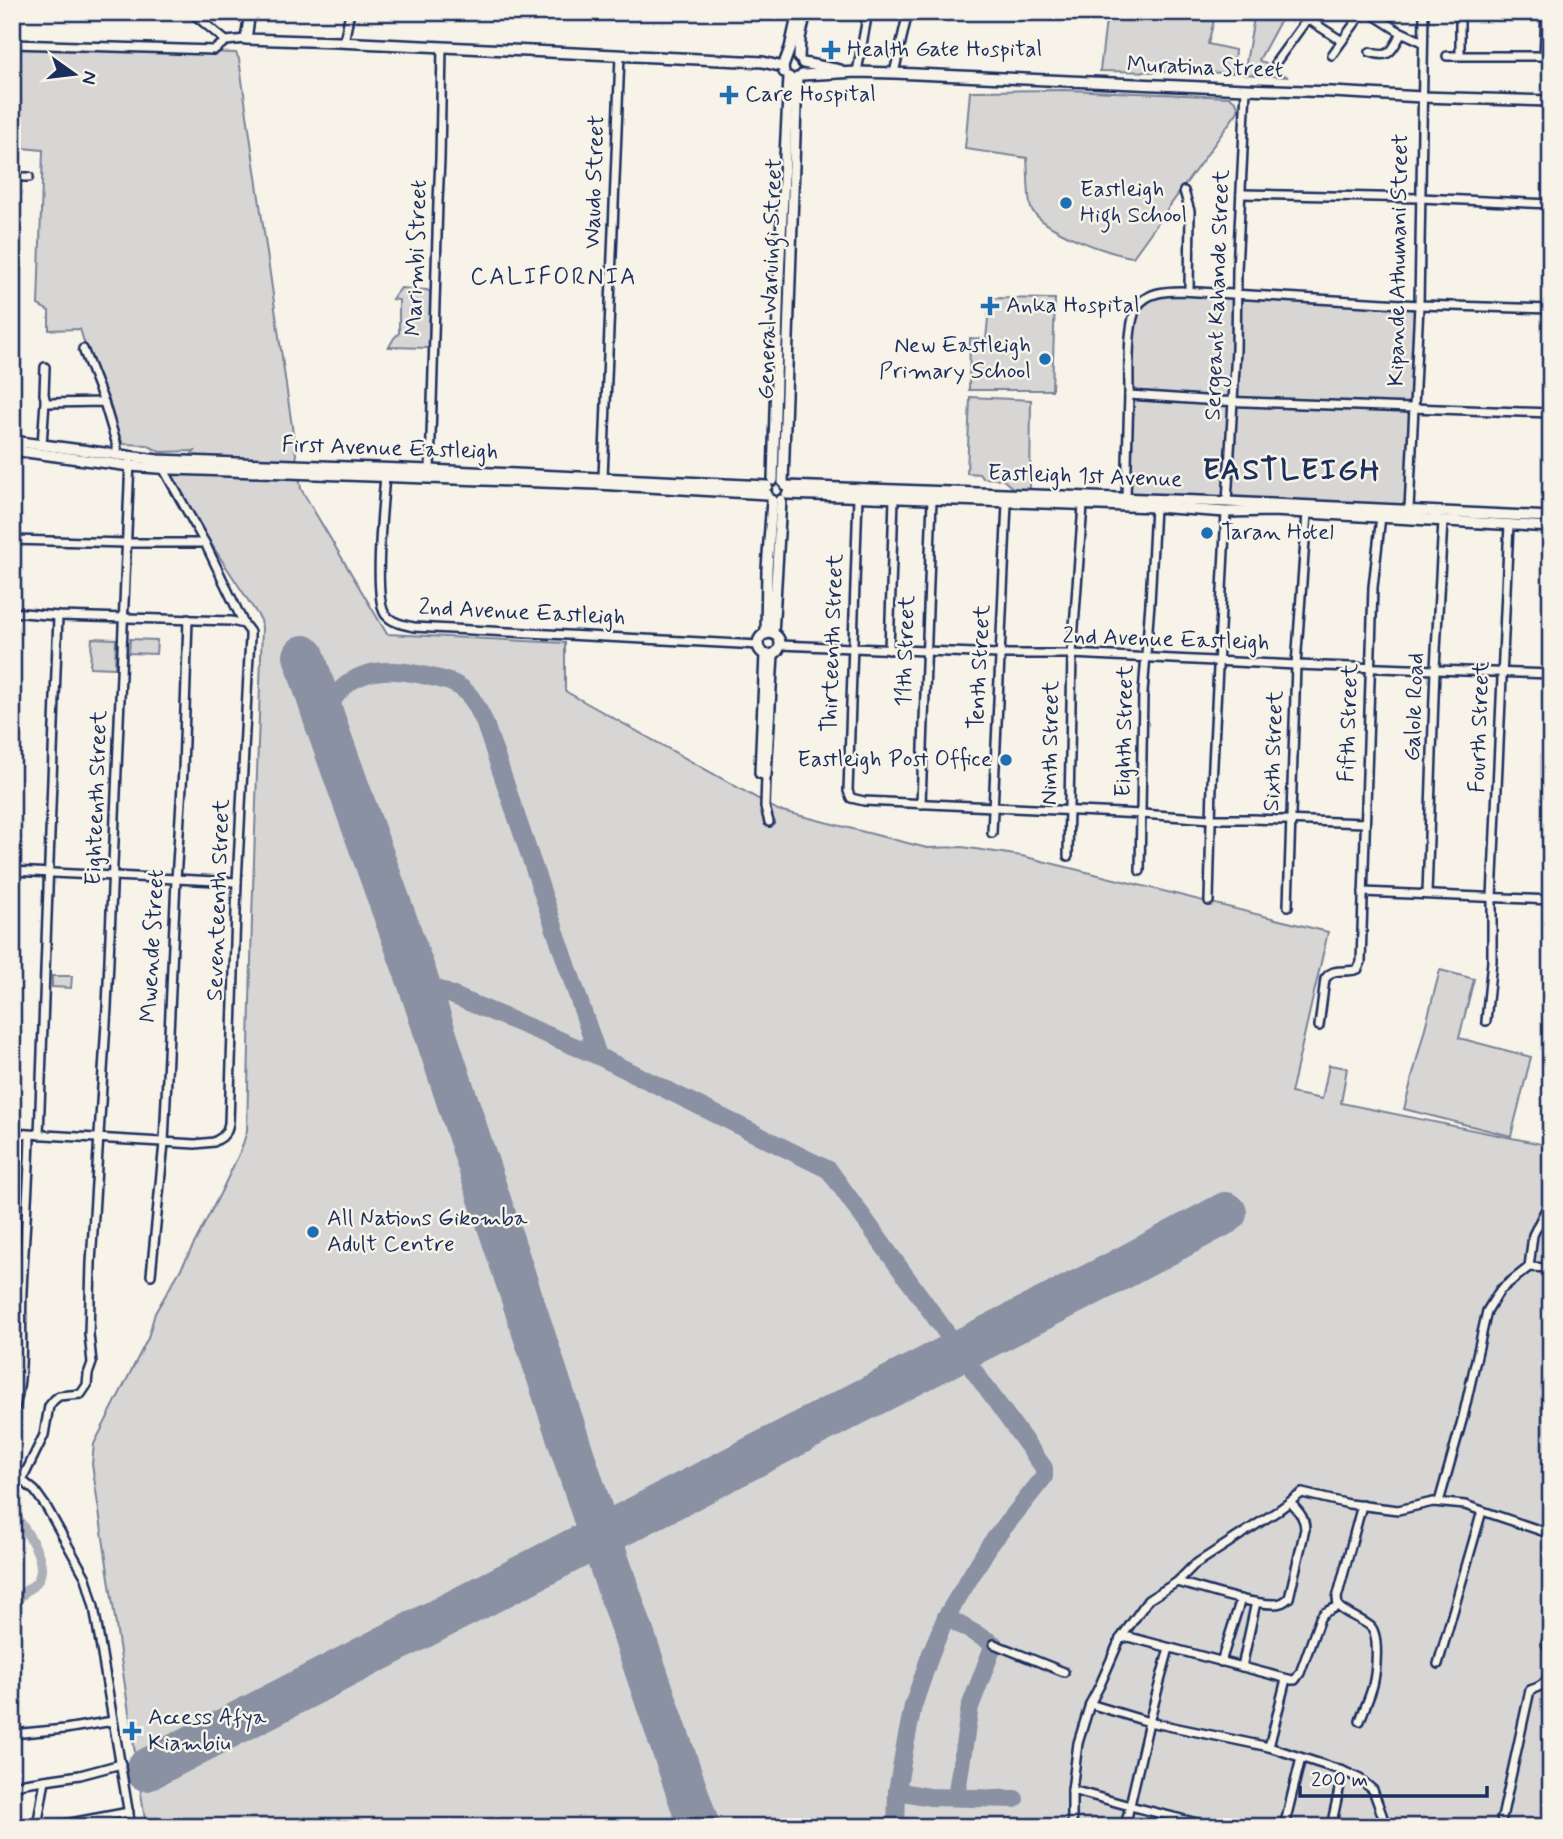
<svg xmlns="http://www.w3.org/2000/svg" width="1563" height="1839" font-family="Mynerve,sans-serif">
	<style>
		.green { fill: #d7d6d4; stroke: #798299; stroke-width: 2 }
		.lines { fill: none; stroke-linecap: round; stroke-linejoin: round }
		.river { stroke: #acb0b9; stroke-width: 10 }
		.taxiway { stroke: #8991a3; stroke-width: 18 }
		.runway { stroke: #8991a3; stroke-width: 42 }
		.minor-casing { stroke: #1b2f5e; stroke-width: 12 }
		.major-casing { stroke: #1b2f5e; stroke-width: 14 }
		.minor { stroke: #f7f3e8; stroke-width: 7 }
		.major { stroke: #f7f3e8; stroke-width: 9 }
		.poi-dot { fill: #1f6fb2; stroke: #f7f3e8; stroke-width: 2.5 }
		.labels { text-anchor: middle; dominant-baseline: central; stroke-width: 5; stroke-linejoin: round; paint-order: stroke }
		.poi-label { font-size: 23px; fill: #1b2f5e; stroke: #f7f3e8; text-anchor: start }
		.street-label { font-size: 23px; fill: #1b2f5e; stroke: #f7f3e8 }
		.neighbourhood-label { font-size: 24px; letter-spacing: 2px; fill: #1b2f5e; stroke: #f7f3e8 }
		.district-label { font-size: 30px; font-weight: bold; letter-spacing: 2px; fill: #1b2f5e; stroke: #f7f3e8 }
	</style>
	<rect width="100%" height="100%" fill="#f7f3e8"/>
	<filter id="ink" filterUnits="userSpaceOnUse"><feTurbulence type="fractalNoise" baseFrequency=".0143" numOctaves="2"/><feDisplacementMap in="SourceGraphic" scale="14" xChannelSelector="R" yChannelSelector="G"/><feConvolveMatrix kernelMatrix="1 2 1 2 8 2 1 2 1" color-interpolation-filters="sRGB"/></filter>
	<g filter="url(#ink)">
		<g class="green">
			<polygon points="1107,12 1151,14 1152,12 1216,12 1208,44 1235,50 1233,73 1100,71"/>
			<polygon points="1255,12 1285,12 1259,60 1288,77 1244,74"/>
			<polygon points="12,46 236,53 239,59 301,489 387,634 565,643 565,691 778,810 927,848 962,847 1022,856 1328,932 1291,1093 1322,1099 1329,1065 1347,1068 1341,1103 1551,1146 1551,1827 146,1827 92,1464 94,1444 148,1338 155,1313 182,1267 220,1194 241,1150 247,1131 252,918 262,628 261,620 168,478 195,451 160,452 147,445 123,444 92,368 80,329 49,330 49,311 38,305 43,150 12,147"/>
			<path d="M1067 90 1230 97C1236 101 1239 104 1238 111L1133 257C1109 254 1041 230 1031 208 1028 202 1028 167 1027 158L965 149 970 91Z"/>
			<polygon points="401,288 427,290 430,292 429,348 389,347 394,338 399,333 399,300 392,299"/>
			<polygon points="1170,291 1419,305 1409,509 1126,498 1133,324 1142,302"/>
			<polygon points="990,298 1055,299 1052,390 969,390 970,338 986,339"/>
			<polygon points="970,397 1031,400 1030,489 1014,489 1002,479 983,478 980,474 967,473"/>
			<polygon points="92,638 116,639 115,668 90,667"/>
			<polygon points="130,639 157,640 156,654 129,653"/>
			<polygon points="1440,970 1474,979 1459,1038 1531,1057 1511,1136 1404,1109"/>
			<polygon points="52,976 72,976 71,988 52,987"/>
		</g>
		<g class="lines">
			<path class="river" d="M12 1510C23 1528 54 1564 35 1584 32 1587 29 1588 26 1591 20 1595 16 1602 12 1608"/>
			<g class="taxiway">
				<path d="M328 730C323 696 352 673 384 671 398 670 413 673 427 676 439 679 453 681 463 689 473 697 478 709 484 721L598 1056"/>
				<polyline points="418,981 598,1056 829,1170 1044,1468 1044,1477 989,1546 946,1617 931,1653 913,1706 904,1751 897,1791 896,1827"/>
				<polyline points="946,1617 994,1644 970,1707 956,1797"/>
				<polyline points="897,1791 930,1797 1015,1799"/>
			</g>
			<g class="runway">
				<polyline points="304,656 328,730 418,981 600,1536 699,1827"/>
				<polyline points="146,1770 959,1351 1106,1277 1226,1213"/>
			</g>
			<defs>
				<g id="minor">
					<polyline points="191,12 226,41 246,39"/>
					<polyline points="1369,12 1397,30 1423,42"/>
					<polyline points="344,42 350,12"/>
					<polyline points="12,44 214,50 226,41"/>
					<path d="M1370 52C1391 60 1392 49 1402 33"/>
					<polyline points="1332,55 1342,41"/>
					<polyline points="1460,55 1460,12"/>
					<polyline points="1447,56 1551,56"/>
					<polyline points="1544,56 1546,12"/>
					<polyline points="1276,62 1305,22 1311,21 1342,41 1363,12"/>
					<polyline points="857,72 868,12"/>
					<polyline points="894,73 908,12"/>
					<polyline points="12,177 29,177"/>
					<polyline points="1184,191 1190,211 1189,291"/>
					<polyline points="1241,194 1420,198 1551,204"/>
					<polyline points="83,349 104,402"/>
					<polyline points="45,367 44,394 46,403 104,402 116,442 118,456"/>
					<polyline points="1129,395 1219,401 1551,413"/>
					<polyline points="42,445 45,401"/>
					<polyline points="163,468 205,543 244,624"/>
					<polyline points="430,470 438,202 440,159 442,47"/>
					<path d="M385 476C383 501 373 596 385 614 392 623 404 625 414 627L759 645"/>
					<polyline points="603,478 620,56"/>
					<polyline points="858,496 848,791 851,798 864,801 1142,814 1211,819 1252,819 1365,823"/>
					<path d="M1126 498C1127 463 1128 429 1129 394 1129 374 1127 324 1137 307 1146 292 1166 291 1181 291L1419 305 1551 309"/>
					<polyline points="1227,502 1236,350 1237,270 1246,89"/>
					<polyline points="1409,509 1419,305 1424,12"/>
					<polyline points="12,540 126,543 205,543"/>
					<polyline points="12,612 58,616 231,621 244,624 250,632 250,637 237,882 229,1123 227,1131 222,1137 214,1142 195,1144 12,1133"/>
					<polyline points="780,645 999,654 1072,654 1296,665 1551,674"/>
					<polyline points="889,650 894,498"/>
					<polyline points="766,775 765,807 769,822"/>
					<polyline points="921,804 932,499"/>
					<polyline points="992,833 1007,503"/>
					<polyline points="1068,856 1072,654 1083,505"/>
					<polyline points="12,871 237,882"/>
					<polyline points="1140,871 1143,693 1150,603 1155,507"/>
					<polyline points="1363,892 1551,900"/>
					<polyline points="1427,894 1435,669 1443,521"/>
					<polyline points="1209,901 1212,784 1226,512"/>
					<polyline points="1288,906 1296,665 1307,513"/>
					<polyline points="1486,1021 1492,961 1492,898 1509,524"/>
					<path d="M1319 1026 1325 979C1334 966 1346 974 1358 969L1361 962 1373 587 1381 516"/>
					<polyline points="39,1135 58,616"/>
					<polyline points="1529,1267 1533,1235 1546,1209 1551,1207"/>
					<polyline points="151,1275 164,1143 176,880 183,770 188,619"/>
					<path d="M12 1417C26 1376 20 1334 22 1292 24 1240 29 1187 30 1135"/>
					<polyline points="12,1472 35,1491 47,1508 86,1578 94,1607 131,1827"/>
					<polyline points="22,1480 44,1435 49,1406 54,1400 59,1396 81,1394 87,1385 88,1374 92,1363 89,1334 91,1263 107,1007 130,461"/>
					<polyline points="1439,1502 1463,1417 1487,1311 1500,1290 1529,1267 1551,1268"/>
					<path d="M1177 1582C1205 1589 1246 1604 1274 1604 1281 1604 1284 1602 1289 1598L1305 1529C1305 1517 1298 1511 1290 1502"/>
					<polyline points="1551,1631 1546,1643 1551,1654"/>
					<polyline points="1120,1639 1129,1637 1292,1680 1295,1680 1300,1673 1320,1618 1324,1613 1338,1606"/>
					<polyline points="994,1644 1064,1672"/>
					<polyline points="1221,1662 1241,1599"/>
					<polyline points="1438,1664 1482,1511"/>
					<polyline points="1242,1667 1256,1602"/>
					<polyline points="1090,1704 1149,1722 1269,1747 1343,1771"/>
					<path d="M1360 1721C1364 1709 1370 1697 1373 1685 1376 1673 1380 1634 1370 1626 1360 1618 1347 1615 1338 1606L1337 1598 1362 1505"/>
					<polyline points="12,1734 65,1729 113,1721"/>
					<polyline points="1269,1747 1286,1679"/>
					<polyline points="16,1786 24,1783 80,1775 121,1764"/>
					<polyline points="1072,1790 1130,1806 1213,1827"/>
					<polyline points="1385,1823 1399,1827"/>
					<polyline points="37,1827 45,1780"/>
					<polyline points="49,1827 129,1812"/>
					<polyline points="1072,1827 1072,1790 1078,1743 1090,1704 1100,1685 1120,1639 1148,1600 1177,1582 1194,1565 1276,1512 1302,1493 1349,1504 1398,1510 1433,1502 1465,1505 1551,1534"/>
					<polyline points="1125,1827 1149,1722 1169,1648"/>
					<polyline points="1284,1827 1301,1758"/>
					<polyline points="1331,1827 1343,1771 1360,1779 1373,1790 1385,1823"/>
					<path d="M1500 1827 1530 1690C1548 1685 1549 1678 1551 1660"/>
				</g>
				<g id="major">
					<polyline points="250,12 246,39 338,42 763,62 783,67"/>
					<polyline points="799,58 800,38 806,12"/>
					<polyline points="803,63 840,70"/>
					<polyline points="784,72 783,67 790,48 798,12"/>
					<polyline points="802,75 857,72 894,73 1246,89 1332,92 1422,97 1551,101"/>
					<polyline points="12,441 158,460 430,470 767,486"/>
					<polyline points="12,450 130,466 172,469 597,484 767,494"/>
					<polyline points="773,480 779,276 789,77"/>
					<polyline points="783,482 797,78"/>
					<polyline points="786,486 1227,502 1551,517"/>
					<polyline points="787,494 1155,507 1226,512 1273,511 1551,527"/>
					<circle cx="769" cy="644" r="11"/>
					<polyline points="766,634 767,569 772,500"/>
					<polyline points="773,634 781,500"/>
					<polyline points="765,654 760,773 766,775 773,654"/>
				</g>
			</defs>
			<use href="#minor" class="minor-casing"/>
			<use href="#major" class="major-casing"/>
			<use href="#minor" class="minor"/>
			<use href="#major" class="major"/>
		</g>
	</g>
	<g class="poi-dot">
		<path d="M827.5 39.5h7v7h7v7h-7v7h-7v-7h-7v-7h7z"/>
		<path d="M725.5 84.5h7v7h7v7h-7v7h-7v-7h-7v-7h7z"/>
		<circle cx="1066" cy="203" r="7"/>
		<path d="M986.5 295.5h7v7h7v7h-7v7h-7v-7h-7v-7h7z"/>
		<circle cx="1045" cy="359" r="7"/>
		<circle cx="1207" cy="533" r="7"/>
		<circle cx="1006" cy="760" r="7"/>
		<circle cx="313" cy="1232" r="7"/>
		<path d="M128.5 1720.5h7v7h7v7h-7v7h-7v-7h-7v-7h7z"/>
	</g>
	<g class="labels">
		<g class="poi-label">
			<text x="847" y="50">Health Gate Hospital</text>
			<text x="745" y="95">Care Hospital</text>
			<text x="1080" y="190">Eastleigh<tspan x="1080" dy="26">High School</tspan></text>
			<text x="1006" y="306">Anka Hospital</text>
			<text x="1031" y="346" text-anchor="end">New Eastleigh<tspan x="1031" dy="26">Primary School</tspan></text>
			<text x="1221" y="533">Taran Hotel</text>
			<text x="992" y="760" text-anchor="end">Eastleigh Post Office</text>
			<text x="327" y="1219">All Nations Gikomba<tspan x="327" dy="26">Adult Centre</tspan></text>
			<text x="148" y="1718">Access Afya<tspan x="148" dy="26">Kiambiu</tspan></text>
		</g>
		<g class="street-label">
			<text transform="translate(1205 68) rotate(2)">Muratina Street</text>
			<text transform="translate(595 182) rotate(-88)">Waudo Street</text>
			<text transform="translate(417 258) rotate(-88)">Marimbi Street</text>
			<text transform="translate(1399 260) rotate(-89)">Kipande Athumani Street</text>
			<text transform="translate(771 279) rotate(-88)">General Waruingi Street</text>
			<text transform="translate(1218 295) rotate(-88)">Sergeant Kahande Street</text>
			<text transform="translate(390 449) rotate(2)">First Avenue Eastleigh</text>
			<text transform="translate(1085 477) rotate(2)">Eastleigh 1st Avenue</text>
			<text transform="translate(522 613) rotate(3)">2nd Avenue Eastleigh</text>
			<text transform="translate(1166 640) rotate(2)">2nd Avenue Eastleigh</text>
			<text transform="translate(833 643) rotate(-88)">Thirteenth Street</text>
			<text transform="translate(906 651) rotate(-88)">11th Street</text>
			<text transform="translate(980 667) rotate(-87)">Tenth Street</text>
			<text transform="translate(1415 707) rotate(-88)">Galole Road</text>
			<text transform="translate(1349 723) rotate(-88)">Fifth Street</text>
			<text transform="translate(1480 727) rotate(-88)">Fourth Street</text>
			<text transform="translate(1125 731) rotate(-89)">Eighth Street</text>
			<text transform="translate(1051 743) rotate(-89)">Ninth Street</text>
			<text transform="translate(1274 751) rotate(-88)">Sixth Street</text>
			<text transform="translate(97 798) rotate(-88)">Eighteenth Street</text>
			<text transform="translate(219 900) rotate(-88)">Seventeenth Street</text>
			<text transform="translate(153 946) rotate(-87)">Mwende Street</text>
		</g>
		<g class="neighbourhood-label">
			<text x="554" y="277">CALIFORNIA</text>
		</g>
		<g class="district-label">
			<text x="1292" y="470">EASTLEIGH</text>
		</g>
	</g>
	<rect width="1563" height="1839" fill="none" stroke="#f7f3e8" stroke-width="42"/>
	<rect x="21" y="21" width="1521" height="1797" fill="none" stroke="#1b2f5e" stroke-width="2.5" filter="url(#ink)"/>
	<g transform="translate(74 74) rotate(104)" stroke="#f7f3e8" stroke-width="5" paint-order="stroke">
	<path d="M0-5L12 26L0 18L-12 26Z" fill="#1b2f5e"/>
	<text y="-10" font-size="19" font-weight="bold" text-anchor="middle" fill="#1b2f5e">N</text>
	</g>
	<path d="M1300 1786v10h187v-10" fill="none" stroke="#1b2f5e" stroke-width="3.5"/>
	<text x="1311" y="1786" font-size="21" fill="#1b2f5e" stroke="#f7f3e8" stroke-width="5" paint-order="stroke">200 m</text>
</svg>
